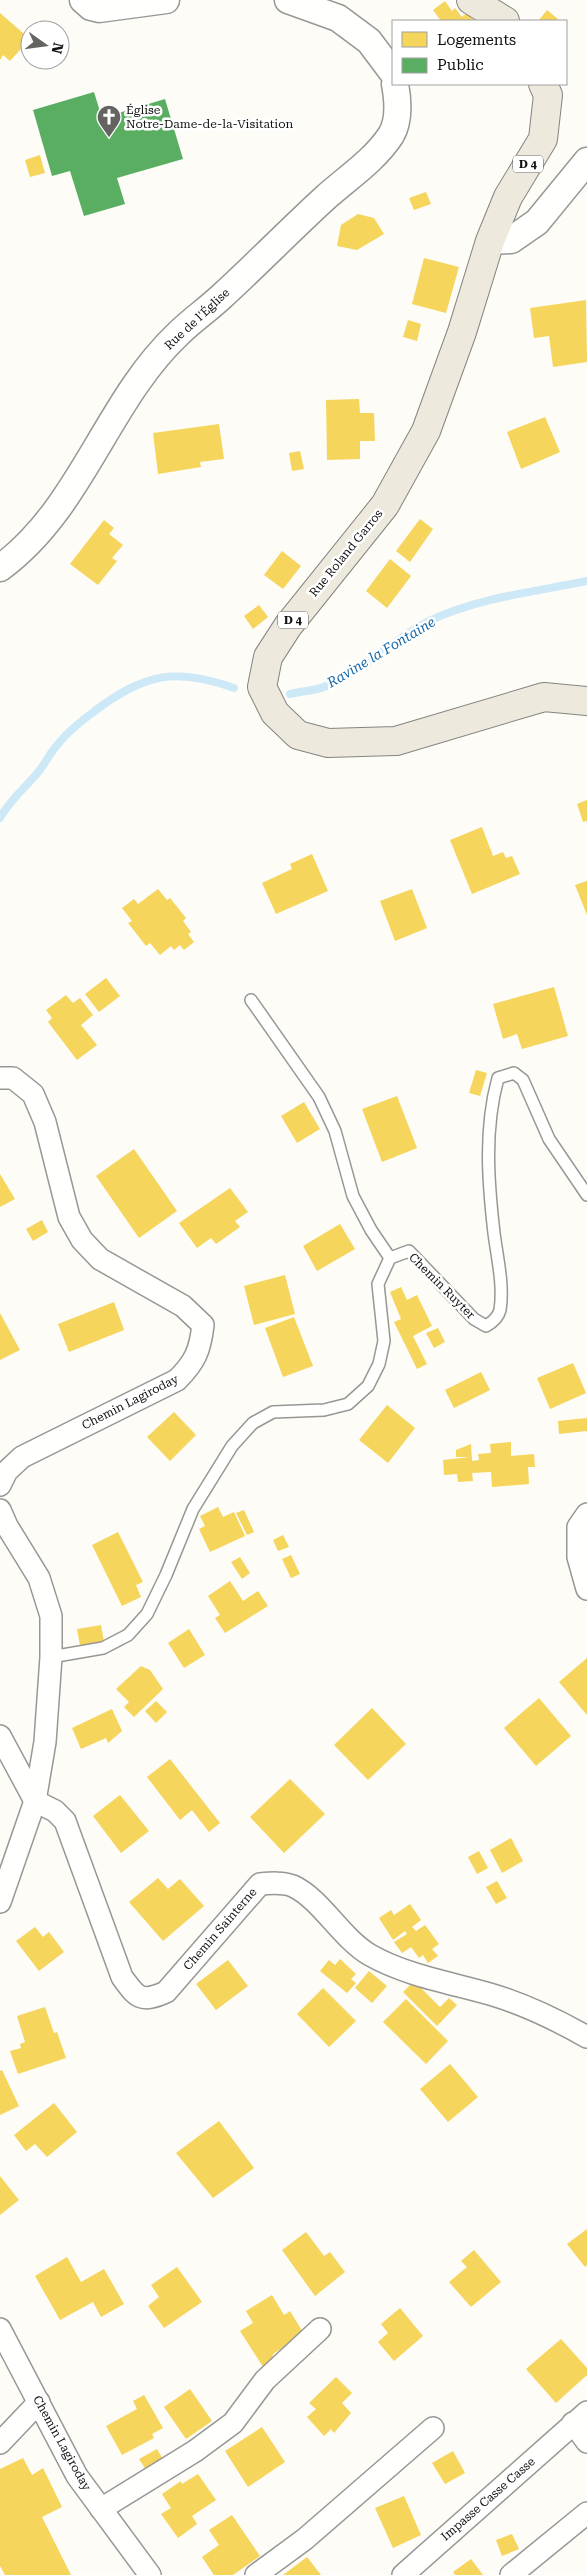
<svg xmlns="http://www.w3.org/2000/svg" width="587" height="2575" font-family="'Roboto Serif',serif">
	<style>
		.homes { fill: #f6d55c }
		.public { fill: #5aae61 }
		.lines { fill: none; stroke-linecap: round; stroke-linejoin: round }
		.stream { stroke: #cde8f7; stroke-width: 8 }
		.service-casing { stroke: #979795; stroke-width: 14 }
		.minor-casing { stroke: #979795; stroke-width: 24 }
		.tertiary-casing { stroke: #979795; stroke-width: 29 }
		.primary-casing { stroke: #858482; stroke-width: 30 }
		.service { stroke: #fffffe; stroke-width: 11 }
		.minor { stroke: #fffffe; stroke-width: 21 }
		.tertiary { stroke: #fffffe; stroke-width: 26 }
		.primary { stroke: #ede9dc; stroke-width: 28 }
		.labels { text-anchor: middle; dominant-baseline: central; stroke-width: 5; stroke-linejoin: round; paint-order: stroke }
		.shield { fill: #fff; stroke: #585858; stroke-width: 1 }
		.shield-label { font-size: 11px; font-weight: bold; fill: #111 }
		.poi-label { font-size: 12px; fill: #111; stroke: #fff; text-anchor: start }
		.street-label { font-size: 12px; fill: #111; stroke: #fff }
		.water-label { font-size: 14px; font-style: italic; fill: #1768a6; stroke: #fff }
	</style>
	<rect width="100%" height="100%" fill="#fdfcf7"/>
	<g class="homes">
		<polygon points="445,1 452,11 455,8 462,17 467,13 474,21 441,21 433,10"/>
		<polygon points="547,10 558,19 556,21 539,20"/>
		<polygon points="0,13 30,39 10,61 3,55 0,60"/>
		<polygon points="40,155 45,173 30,177 25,160"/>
		<polygon points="426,192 431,204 414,210 409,198"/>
		<polygon points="358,214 374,218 384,234 357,250 337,246 341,225"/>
		<polygon points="424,258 459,267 446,313 412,304"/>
		<polygon points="586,300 587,362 553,367 549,336 534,338 530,308"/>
		<polygon points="408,320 421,324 417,341 403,337"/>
		<polygon points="359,399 360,413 374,413 375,441 360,441 360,459 327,460 326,400"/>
		<polygon points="545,417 560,452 521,469 507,432"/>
		<polygon points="219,424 224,459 200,462 201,467 158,474 153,433"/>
		<polygon points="300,451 304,469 292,471 289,453"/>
		<polygon points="420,519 433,529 410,562 396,551"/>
		<polygon points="104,520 114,528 109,534 123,545 112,558 117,561 98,585 70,564"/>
		<polygon points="282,551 301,566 283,589 264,575"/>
		<polygon points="390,559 411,576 387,608 366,591"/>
		<polygon points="259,605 268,617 253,629 244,616"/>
		<polygon points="587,800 587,821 583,822 577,804"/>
		<polygon points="482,827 493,856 503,852 506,858 512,856 520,874 472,894 450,840"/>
		<polygon points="312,854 328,891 276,914 262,883 292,869 290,864"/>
		<polygon points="587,881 587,915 575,885"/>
		<polygon points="158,889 167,900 170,898 186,918 183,921 191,932 188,934 194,942 184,950 180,945 174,950 171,946 160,955 150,943 146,946 128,923 132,921 122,908 134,899 138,904"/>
		<polygon points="412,889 427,928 395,941 380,901"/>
		<polygon points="106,978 120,996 99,1012 85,994"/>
		<polygon points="554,987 568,1036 522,1049 517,1034 503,1039 493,1004"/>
		<polygon points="66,995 73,1003 80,998 93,1015 81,1025 97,1045 77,1060 48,1022 52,1018 46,1010"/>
		<polygon points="476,1070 487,1073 480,1096 469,1093"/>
		<polygon points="397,1096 417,1148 382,1162 362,1109"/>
		<polygon points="304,1102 320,1129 297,1143 281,1116"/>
		<polygon points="134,1149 177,1211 139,1238 96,1176"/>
		<polygon points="0,1174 15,1199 0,1207"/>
		<polygon points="230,1188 248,1212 235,1221 240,1227 216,1244 211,1238 197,1248 179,1223"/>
		<polygon points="42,1220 48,1232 33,1241 26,1229"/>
		<polygon points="340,1224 355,1249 317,1271 303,1246"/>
		<polygon points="285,1275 295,1314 254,1325 244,1286"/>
		<polygon points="401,1287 407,1300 417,1295 432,1326 413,1336 427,1364 417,1369 394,1322 401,1319 390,1292"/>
		<polygon points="114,1302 124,1330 69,1352 58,1324"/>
		<polygon points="0,1313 20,1350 0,1360"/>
		<polygon points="294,1317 313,1366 283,1377 265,1328"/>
		<polygon points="438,1328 445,1342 434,1348 426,1333"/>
		<polygon points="573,1363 586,1393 550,1409 537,1378"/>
		<polygon points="481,1372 490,1390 454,1408 445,1390"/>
		<polygon points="387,1405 415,1428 388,1463 359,1440"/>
		<polygon points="174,1412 196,1435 170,1461 147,1437"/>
		<polygon points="587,1418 587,1431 559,1434 558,1421"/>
		<polygon points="511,1442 511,1456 534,1454 535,1467 528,1467 529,1484 492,1487 491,1472 472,1473 473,1481 458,1482 457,1474 444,1475 443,1460 470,1457 456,1457 456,1450 471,1444 472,1461 479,1460 478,1454 491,1453 490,1444"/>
		<polygon points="218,1507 223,1517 234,1512 245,1536 210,1552 199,1529 205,1526 200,1516"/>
		<polygon points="244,1510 254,1532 247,1535 236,1513"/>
		<polygon points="118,1532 143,1582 136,1585 141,1597 122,1606 92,1545"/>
		<polygon points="283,1535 289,1547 278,1551 273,1540"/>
		<polygon points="291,1555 300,1574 291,1578 282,1559"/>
		<polygon points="240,1557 250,1573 242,1579 231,1562"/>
		<polygon points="230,1581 243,1601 258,1591 268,1606 225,1633 215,1618 220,1615 208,1596"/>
		<polygon points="101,1625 104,1642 80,1646 77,1629"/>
		<polygon points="189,1629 205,1655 184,1668 168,1643"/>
		<polygon points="587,1658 587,1715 559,1682"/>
		<polygon points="141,1666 150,1670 163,1689 134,1717 124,1707 129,1702 116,1689"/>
		<polygon points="539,1698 571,1736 536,1766 504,1728"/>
		<polygon points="156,1701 167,1712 156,1723 145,1711"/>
		<polygon points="372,1708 406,1744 368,1780 334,1745"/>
		<polygon points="112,1709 122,1731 108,1743 106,1738 81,1749 72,1728"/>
		<polygon points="170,1759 220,1823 209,1832 192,1810 180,1820 147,1777"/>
		<polygon points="290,1779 325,1814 284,1853 250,1817"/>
		<polygon points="120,1795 149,1831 121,1853 93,1816"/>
		<polygon points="511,1838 523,1861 502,1873 490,1850"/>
		<polygon points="479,1851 488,1868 477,1874 468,1857"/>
		<polygon points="158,1878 168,1889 180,1879 204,1906 163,1941 129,1902"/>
		<polygon points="497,1881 507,1898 496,1904 486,1887"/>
		<polygon points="410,1904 421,1920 412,1927 416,1931 425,1925 439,1944 432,1949 438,1956 428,1963 423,1955 419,1958 411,1947 402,1953 394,1942 407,1934 405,1931 393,1940 379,1918 391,1910 394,1915"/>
		<polygon points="35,1927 43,1937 49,1932 64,1952 39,1971 16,1941"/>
		<polygon points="340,1959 356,1974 351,1979 356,1983 347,1993 320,1971 329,1960 335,1965"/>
		<polygon points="228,1960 248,1986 216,2010 196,1984"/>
		<polygon points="369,1971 387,1986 372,2003 355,1988"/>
		<polygon points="414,1981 440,2007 449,1998 457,2005 437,2026 403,1992"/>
		<polygon points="323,1988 356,2021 329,2047 297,2014"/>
		<polygon points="406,1999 448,2041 426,2064 383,2022"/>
		<polygon points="45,2007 54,2033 57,2032 66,2058 18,2074 10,2051 21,2048 20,2044 25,2042 17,2016"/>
		<polygon points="450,2064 478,2097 448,2122 420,2089"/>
		<polygon points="2,2070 19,2106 0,2115 0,2071"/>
		<polygon points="54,2103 77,2132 47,2157 35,2144 26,2151 14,2135"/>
		<polygon points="219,2121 254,2168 213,2198 176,2153"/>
		<polygon points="0,2176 19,2200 0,2215"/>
		<polygon points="587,2229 587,2265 585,2267 567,2244"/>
		<polygon points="306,2232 324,2256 330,2252 345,2272 315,2296 282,2250"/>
		<polygon points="474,2250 501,2282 471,2307 449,2282 467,2267 461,2261"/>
		<polygon points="67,2257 81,2282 104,2269 124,2304 101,2317 93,2302 60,2320 35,2276"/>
		<polygon points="177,2267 202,2302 164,2328 148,2306 159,2297 151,2285"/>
		<polygon points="272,2295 284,2315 290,2311 304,2334 273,2354 271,2365 265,2370 240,2331 253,2323 246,2311"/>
		<polygon points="400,2308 423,2336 394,2361 378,2342 388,2333 381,2324"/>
		<polygon points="561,2339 587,2368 587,2375 556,2403 526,2369"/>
		<polygon points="336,2377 352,2393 342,2403 351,2413 334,2433 331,2429 324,2436 307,2417 316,2409 309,2403"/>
		<polygon points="190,2389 212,2421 186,2439 164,2407"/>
		<polygon points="144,2395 163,2428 152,2434 154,2438 122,2455 106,2426 137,2409 133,2401"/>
		<polygon points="262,2427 285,2462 248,2487 225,2451"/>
		<polygon points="157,2449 165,2463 148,2473 139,2459"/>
		<polygon points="453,2451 465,2473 445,2484 432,2463"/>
		<polygon points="23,2458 32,2475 43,2468 62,2507 42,2517 71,2575 5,2575 0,2566 0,2469"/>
		<polygon points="198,2474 216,2500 192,2516 197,2524 178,2538 161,2514 171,2508 162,2494 181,2481 182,2484"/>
		<polygon points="404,2496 421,2535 393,2548 375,2508"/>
		<polygon points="232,2515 260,2556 233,2575 214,2575 202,2557 219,2545 209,2530"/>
		<polygon points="512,2534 519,2549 502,2556 496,2540"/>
		<polygon points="307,2557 321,2575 283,2575"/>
		<polygon points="471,2559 483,2575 455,2575 453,2572"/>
	</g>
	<polygon class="public" points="94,92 102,118 165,99 183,159 117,178 125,204 84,216 70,171 52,176 33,110"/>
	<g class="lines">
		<g class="stream">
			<path d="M290 694C301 691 314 691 324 687 364 672 393 638 431 620 481 597 534 592 587 581"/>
			<path d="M0 818C9 801 27 786 39 771 46 762 51 751 59 743 69 730 83 720 96 710 145 674 175 667 234 688"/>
		</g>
		<defs>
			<g id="service">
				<polyline points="251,1000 319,1097 335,1131 353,1196 371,1230 390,1258"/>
				<path d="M51 1657 103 1648 128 1635 147 1614 166 1575 193 1509 232 1446 253 1423 273 1412 324 1410 348 1404 368 1386 379 1364 384 1341 378 1284 390 1258 409 1251 474 1319 486 1326C493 1322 498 1318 500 1310 504 1285 497 1257 494 1233 488 1181 484 1129 498 1078L514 1073 523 1080 549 1139 587 1195"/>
			</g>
			<g id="minor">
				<path d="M0 1078H13L33 1094 45 1122 69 1217 82 1240 100 1259 183 1306 203 1325C200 1351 195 1362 177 1380L22 1457 7 1471 0 1485"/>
				<polyline points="0,1510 7,1526 39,1578 51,1616 51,1657 45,1742 35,1801 0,1902"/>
				<polyline points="587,1514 578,1527 578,1557 587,1589"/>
				<path d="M0 1736 35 1801 55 1811 65 1821 122 1977C137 1998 141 2003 166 1992L260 1884C271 1883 283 1882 293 1886 321 1899 341 1938 370 1955 407 1976 452 1983 493 1995 526 2005 557 2020 587 2037"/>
				<polyline points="0,2329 77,2476 150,2575"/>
				<polyline points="573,2423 587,2442"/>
				<polyline points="0,2443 39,2402"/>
				<polyline points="101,2509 195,2451 233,2423 265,2380 320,2329"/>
				<polyline points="256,2575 305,2539 433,2428"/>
				<polyline points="403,2575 587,2412"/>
				<polyline points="511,2575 587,2513"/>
			</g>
			<g id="tertiary">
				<polyline points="83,0 91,7 99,9 166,0"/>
				<polyline points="288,0 338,18 369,41 393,73"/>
				<polyline points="490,241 511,240 537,222 587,161"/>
				<path d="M0 568C82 508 106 402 178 334 191 321 207 310 221 297 256 265 290 230 325 198 347 178 374 161 391 135 400 120 398 100 395 84"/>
			</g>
			<g id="primary">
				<polyline points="471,0 505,21"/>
				<polyline points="543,84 548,95 543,139 508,197 490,241 462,332 426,431 385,505 288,626 268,657 262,687 275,713 298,735 328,743 396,741 544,697 587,701"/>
			</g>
		</defs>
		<use href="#service" class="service-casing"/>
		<use href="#minor" class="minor-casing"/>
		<use href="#tertiary" class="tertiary-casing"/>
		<use href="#primary" class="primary-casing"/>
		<use href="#service" class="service"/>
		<use href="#minor" class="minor"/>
		<use href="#tertiary" class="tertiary"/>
		<use href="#primary" class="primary"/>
	</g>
	<defs>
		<symbol id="church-pin" viewBox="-11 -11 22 30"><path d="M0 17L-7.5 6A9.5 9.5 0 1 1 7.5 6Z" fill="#646362" stroke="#fff"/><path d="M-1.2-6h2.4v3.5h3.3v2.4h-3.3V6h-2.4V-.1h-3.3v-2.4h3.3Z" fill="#fff"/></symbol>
	</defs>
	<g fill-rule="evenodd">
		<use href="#church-pin" x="95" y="103" width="28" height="38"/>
	</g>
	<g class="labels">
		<g class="shield">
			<rect x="513" y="155.5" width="30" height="17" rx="4"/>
			<rect x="278" y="611.5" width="30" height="17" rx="4"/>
		</g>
		<g class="shield-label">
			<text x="528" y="164">D 4</text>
			<text x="293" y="620">D 4</text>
		</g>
		<g class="poi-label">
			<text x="126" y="110">Église<tspan x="126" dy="14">Notre-Dame-de-la-Visitation</tspan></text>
		</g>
		<g class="street-label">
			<text transform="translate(197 319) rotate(-43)">Rue de l'Église</text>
			<text transform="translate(346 553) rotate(-51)">Rue Roland Garros</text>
			<text transform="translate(442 1286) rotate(45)">Chemin Ruyter</text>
			<text transform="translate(130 1402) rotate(-27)">Chemin Lagiroday</text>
			<text transform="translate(220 1929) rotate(-49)">Chemin Sainterne</text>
			<text transform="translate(62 2443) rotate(61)">Chemin Lagiroday</text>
			<text transform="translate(488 2499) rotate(-41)">Impasse Casse Casse</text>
		</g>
		<g class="water-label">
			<text transform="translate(381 652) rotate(-31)">Ravine la Fontaine</text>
		</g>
	</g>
	<rect x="392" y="20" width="175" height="65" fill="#ffffff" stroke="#a0a0a0"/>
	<rect x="402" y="32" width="25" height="15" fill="#f6d55c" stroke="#a0a0a0"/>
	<text x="437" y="45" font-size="15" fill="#111111">Logements</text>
	<rect x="402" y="58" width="25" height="15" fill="#5aae61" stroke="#a0a0a0"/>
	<text x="437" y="70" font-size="15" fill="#111111">Public</text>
	<g transform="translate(45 45) rotate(104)"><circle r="24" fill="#ffffff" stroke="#a0a0a0"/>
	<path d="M0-4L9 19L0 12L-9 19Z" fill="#646362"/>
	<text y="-8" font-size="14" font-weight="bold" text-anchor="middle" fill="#111111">N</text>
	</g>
</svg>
